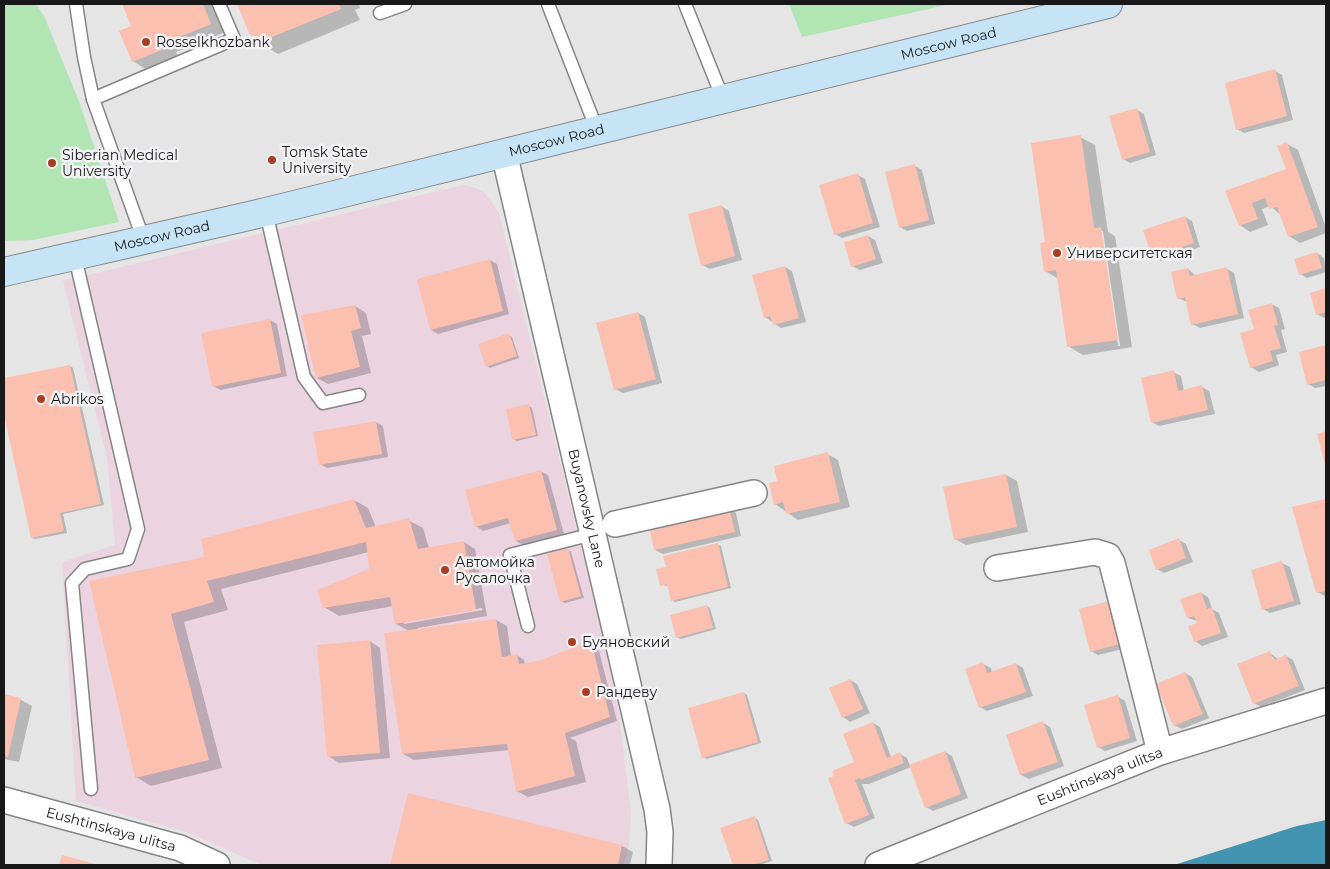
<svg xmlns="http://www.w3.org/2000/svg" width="1330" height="869" font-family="Montserrat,sans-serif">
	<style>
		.commercial { fill: #ebd4e0 }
		.green { fill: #b1e5b4 }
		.water { fill: #4294b1 }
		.shadow { fill: #0003; fill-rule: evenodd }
		.building { fill: #fcc0b0 }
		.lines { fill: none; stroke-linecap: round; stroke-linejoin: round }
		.service-casing { stroke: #858587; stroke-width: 15 }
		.minor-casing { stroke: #858587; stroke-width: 28 }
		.secondary-casing { stroke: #858587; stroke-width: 30 }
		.service { stroke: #fff; stroke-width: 12 }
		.minor { stroke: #fff; stroke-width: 25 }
		.secondary { stroke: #c6e4f6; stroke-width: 28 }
		.poi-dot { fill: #a73f22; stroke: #f2f2f4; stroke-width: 2 }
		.labels { text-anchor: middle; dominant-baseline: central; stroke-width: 5; stroke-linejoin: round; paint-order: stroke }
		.poi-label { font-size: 14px; fill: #181819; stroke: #f2f2f4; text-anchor: start }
		.street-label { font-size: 14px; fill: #181819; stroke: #f2f2f4 }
	</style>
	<rect width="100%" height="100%" fill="#e5e5e6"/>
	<polygon class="commercial" points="463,185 476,188 485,193 499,213 615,685 631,812 629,846 624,865 262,865 186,832 76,801 62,562 115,545 107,458 63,281"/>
	<g class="green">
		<polygon points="4,4 36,4 44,16 80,104 119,222 33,240 4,241"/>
		<polygon points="789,4 951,4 802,37"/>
	</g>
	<polygon class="water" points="1326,820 1326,865 1174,865 1297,826"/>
	<g class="shadow">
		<polygon points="124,4 213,4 225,32 176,52 178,57 147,70 133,61 133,26"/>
		<polygon points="239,4 359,4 360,8 355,10 360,20 278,54 258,42 256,37 251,34"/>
		<polygon points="1275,71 1282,75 1293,120 1244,133 1237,129"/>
		<polygon points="1137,110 1144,114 1156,155 1130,163 1123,159"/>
		<path d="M1080 137 1095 145 1108 232 1115 236 1132 347 1083 355 1068 346 1059 279 1045 271 1047 243ZM1101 231H1103L1120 346H1118Z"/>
		<polygon points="1287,144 1298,150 1326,228 1326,233 1300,243 1289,236 1281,215 1270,206 1262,209 1268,225 1250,232 1240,225 1227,191 1287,170"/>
		<polygon points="915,166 922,170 935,224 907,231 900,227"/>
		<polygon points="858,175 865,179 880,227 842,238 835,234"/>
		<polygon points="721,206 729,211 742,260 710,269 702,265"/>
		<polygon points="1185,217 1192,221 1200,247 1161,261 1153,257"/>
		<polygon points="868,236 875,240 883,263 860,270 852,266"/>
		<polygon points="1317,253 1324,258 1326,272 1307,278 1300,274"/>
		<polygon points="490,260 497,264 509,314 438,334 431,330"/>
		<polygon points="785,267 792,271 806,322 781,328 765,317"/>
		<polygon points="1188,269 1196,276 1227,269 1234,273 1244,318 1200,328 1192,324 1187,302 1178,298"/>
		<polygon points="1326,290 1326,317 1324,318 1317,314 1312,294"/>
		<polygon points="1271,304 1279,308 1285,329 1281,330 1287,352 1276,355 1279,365 1259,372 1251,367 1255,330"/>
		<polygon points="355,306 366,313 371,334 362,336 371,373 328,384 317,378"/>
		<polygon points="638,313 645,317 662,383 623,393 615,389"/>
		<polygon points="270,320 277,324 287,376 221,390 213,386"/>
		<polygon points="509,335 512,337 519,358 490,368 487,366"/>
		<polygon points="1326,347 1326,386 1315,388 1308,384 1301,353"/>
		<polygon points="70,366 73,368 104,505 63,514 67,533 35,539 32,538 4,409 4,380"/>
		<polygon points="1173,372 1181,376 1184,391 1202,387 1209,391 1215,414 1159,426 1152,422"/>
		<polygon points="529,406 532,408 538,436 517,441 514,439"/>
		<polygon points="376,422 383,426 388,457 327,468 320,464"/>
		<polygon points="827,454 838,460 850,507 798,520 775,504 779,482"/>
		<polygon points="540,471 548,475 564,534 523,545 516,541 511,523 483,531 476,526"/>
		<polygon points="1006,475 1017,481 1028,532 966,545 955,539"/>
		<path d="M354 500 368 508 376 527 408 520 423 528 429 548 464 542 475 549 487 616 418 628V630L496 620 507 626 511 657 517 655 524 660 525 664 538 662 591 643 598 647 617 721 570 738 576 741 586 782 528 797 517 791 509 750 414 760 403 754 409 631 396 624 393 606 339 616 324 607 370 570 369 552 221 589 228 610 184 622 222 768 151 786 136 777 90 582 206 558ZM482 608 483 610 404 624V622Z"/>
		<polygon points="1325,500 1326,501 1326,597 1318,592 1294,508"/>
		<polygon points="729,509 736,513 741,536 663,554 655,550"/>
		<polygon points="1179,540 1186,544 1193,562 1164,573 1157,569"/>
		<polygon points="717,544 721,546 731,588 675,602 672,600 669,586 661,585 667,568"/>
		<polygon points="568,550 571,552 584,598 565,603 561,601"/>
		<polygon points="1282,563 1290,567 1301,604 1270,613 1263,609"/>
		<polygon points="1201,593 1208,597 1212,609 1219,613 1228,637 1202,646 1195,641 1197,621 1188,618"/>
		<polygon points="707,606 710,608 716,629 681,639 677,637"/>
		<polygon points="1080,610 1127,648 1098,655 1091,651"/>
		<polygon points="370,641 380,648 390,758 339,763 328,756"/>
		<path d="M1270 653 1278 659 1286 656 1293 660 1305 690 1261 707 1254 703ZM1271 657H1273L1277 665 1274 666Z"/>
		<polygon points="983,664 991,668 992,672 1016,664 1023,668 1033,696 987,711 980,707"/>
		<polygon points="1185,673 1192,677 1209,718 1182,729 1174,725"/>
		<polygon points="850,680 857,684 870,713 850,722 843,717"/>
		<polygon points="744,693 747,695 761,743 707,759 703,757"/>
		<polygon points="4,695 21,700 32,706 19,762 4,759"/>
		<polygon points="1117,696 1125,701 1137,741 1105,751 1098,747"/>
		<polygon points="873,723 880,727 891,757 900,754 907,758 910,766 945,752 952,756 968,798 933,811 926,807 911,767 869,784 862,784 875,818 854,827 846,823 836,776 856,763"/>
		<polygon points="1043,723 1050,727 1064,766 1029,779 1021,775 1007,735"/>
		<polygon points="409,794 622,846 633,852 630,865 391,865"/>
		<polygon points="755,818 758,820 772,861 759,865 734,865 722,829"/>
	</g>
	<g class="building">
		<polygon points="122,4 203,4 211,24 162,44 164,49 132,62 119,31 131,26"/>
		<polygon points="237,4 339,4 341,9 257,43 253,34 250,35"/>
		<polygon points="1275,69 1287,116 1236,130 1225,83"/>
		<polygon points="1137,108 1150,152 1122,160 1109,116"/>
		<polygon points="1081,135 1094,228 1101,227 1118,340 1067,347 1056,270 1044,272 1040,243 1045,242 1031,143"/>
		<polygon points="1287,142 1318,227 1288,237 1277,207 1269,209 1265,198 1252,203 1258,219 1239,226 1225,191 1286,169 1277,146"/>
		<polygon points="915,164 929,220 899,228 885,172"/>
		<polygon points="858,173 873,223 834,235 819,185"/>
		<polygon points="722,205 735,256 701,266 688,214"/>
		<polygon points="1185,216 1194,243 1152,257 1143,230"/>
		<polygon points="868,235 876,259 851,267 844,242"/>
		<polygon points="1317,252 1322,268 1299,275 1294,259"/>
		<polygon points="490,259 503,311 430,330 417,279"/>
		<polygon points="785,266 799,318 773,325 770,316 764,318 752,275"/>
		<polygon points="1227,267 1238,314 1191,325 1185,297 1177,299 1171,272 1188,268 1190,276"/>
		<polygon points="1326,288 1326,312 1316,315 1310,293"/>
		<polygon points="1272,303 1278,325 1274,326 1281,348 1270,351 1273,361 1250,368 1240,333 1254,329 1248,310"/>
		<polygon points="355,305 361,328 351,331 360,367 316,378 301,315"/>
		<polygon points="638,312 656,379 614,390 596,323"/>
		<polygon points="270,319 281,373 212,387 201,333"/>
		<polygon points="509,333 517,356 486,367 478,344"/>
		<polygon points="1326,345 1326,380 1307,385 1299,352"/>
		<polygon points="70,365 101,504 60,513 64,531 31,538 4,415 4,378"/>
		<polygon points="1174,370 1178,391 1202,385 1208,410 1151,423 1141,378"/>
		<polygon points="529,404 536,435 512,440 506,409"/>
		<polygon points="376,421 382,454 319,465 313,432"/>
		<polygon points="1326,431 1326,468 1317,434"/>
		<polygon points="828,452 840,502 786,514 783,502 774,505 769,483 777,481 774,466"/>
		<polygon points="541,470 557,530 515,541 508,518 475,527 465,490"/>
		<polygon points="1006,474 1017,527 954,540 943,487"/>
		<polygon points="354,499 366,528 409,518 418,549 464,541 476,610 395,624 390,597 323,608 317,590 369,569 366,542 207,581 214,602 171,614 209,760 135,778 89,581 204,557 201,539"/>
		<polygon points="1325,499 1326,591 1316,593 1292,507"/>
		<polygon points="729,507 735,532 654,550 649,526"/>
		<polygon points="1179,538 1186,558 1156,570 1149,550"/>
		<polygon points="718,543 728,587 671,601 667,584 660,586 656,569 666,567 663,556"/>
		<polygon points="568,548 581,596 560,602 547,554"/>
		<polygon points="1282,561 1294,601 1262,610 1251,570"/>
		<polygon points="1201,592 1207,609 1212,607 1221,633 1194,642 1188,626 1197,623 1194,616 1187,618 1180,599"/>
		<polygon points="1109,601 1120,644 1090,652 1079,609"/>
		<polygon points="707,605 713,628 676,638 670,615"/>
		<polygon points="496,619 502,657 517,654 519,664 538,661 591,641 610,717 565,733 575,776 516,792 507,744 402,754 384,633"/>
		<polygon points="370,640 380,753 327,757 317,645"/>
		<polygon points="1270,651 1273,660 1286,655 1299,686 1253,704 1237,664"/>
		<polygon points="983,662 987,673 1016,663 1026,692 979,708 965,669"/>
		<polygon points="1185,672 1203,714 1173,726 1156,684"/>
		<polygon points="850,679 863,709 842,718 829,688"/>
		<polygon points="744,692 758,742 702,758 688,708"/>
		<polygon points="4,694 21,698 8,757 4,756"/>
		<polygon points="1118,695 1130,738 1097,748 1084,705"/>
		<polygon points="1043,721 1058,762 1020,775 1006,735"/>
		<polygon points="873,722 887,758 900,752 904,763 861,780 860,778 855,780 869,815 845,824 828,778 834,776 832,771 854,762 843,734"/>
		<polygon points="945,751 961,794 925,808 909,765"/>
		<polygon points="408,793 622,845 618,865 390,865"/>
		<polygon points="755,816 769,860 752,865 733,865 720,828"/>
		<polygon points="62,855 99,865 59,865"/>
	</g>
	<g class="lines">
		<defs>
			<g id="service">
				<polyline points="76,4 84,57 93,99 144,241"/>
				<polyline points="548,4 597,130"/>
				<polyline points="685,4 723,99"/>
				<polyline points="380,13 405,4"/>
				<polyline points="93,99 234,39 219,4"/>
				<polyline points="266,212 304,377 323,403 359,395"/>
				<polyline points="75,257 138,529 128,559 85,569 72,583 91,789"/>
				<polyline points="528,626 510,555 593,534"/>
			</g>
			<g id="minor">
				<path id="s1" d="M504 153 657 809 660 832 659 865"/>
				<polyline points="615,524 754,493"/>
				<polyline points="997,568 1095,552 1108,556 1112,563 1160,752"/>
				<path id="s2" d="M4 800 180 848 217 865"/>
				<path id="s3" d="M878 865 1160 752 1326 701"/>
			</g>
			<g id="secondary">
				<path id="s4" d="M4 272 266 212 1108 4"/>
			</g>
		</defs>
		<use href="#service" class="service-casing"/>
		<use href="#minor" class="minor-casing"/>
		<use href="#secondary" class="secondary-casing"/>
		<use href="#service" class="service"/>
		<use href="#minor" class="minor"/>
		<use href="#secondary" class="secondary"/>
	</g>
	<g class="poi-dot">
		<circle cx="146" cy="42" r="5"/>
		<circle cx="272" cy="160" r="5"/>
		<circle cx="52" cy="163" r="5"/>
		<circle cx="1057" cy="253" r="5"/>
		<circle cx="41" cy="399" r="5"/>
		<circle cx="445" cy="570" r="5"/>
		<circle cx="572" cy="642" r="5"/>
		<circle cx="586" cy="692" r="5"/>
	</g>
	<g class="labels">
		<g class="poi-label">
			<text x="156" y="42">Rosselkhozbank</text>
			<text x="282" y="152">Tomsk State<tspan x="282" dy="16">University</tspan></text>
			<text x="62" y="155">Siberian Medical<tspan x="62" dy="16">University</tspan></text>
			<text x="1067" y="253">Университетская</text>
			<text x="51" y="399">Abrikos</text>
			<text x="455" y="562">Автомойка<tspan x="455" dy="16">Русалочка</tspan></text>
			<text x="582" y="642">Буяновский</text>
			<text x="596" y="692">Рандеву</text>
		</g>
		<g class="street-label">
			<text stroke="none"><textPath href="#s4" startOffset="972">Moscow Road</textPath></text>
			<text stroke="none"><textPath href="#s4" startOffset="568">Moscow Road</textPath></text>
			<text stroke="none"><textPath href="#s4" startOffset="162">Moscow Road</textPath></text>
			<text stroke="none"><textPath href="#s1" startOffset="365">Buyanovsky Lane</textPath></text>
			<text stroke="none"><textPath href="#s3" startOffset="239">Eushtinskaya ulitsa</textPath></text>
			<text stroke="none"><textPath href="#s2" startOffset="111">Eushtinskaya ulitsa</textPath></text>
		</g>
	</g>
	<rect width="1330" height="869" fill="none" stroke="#181819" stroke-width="10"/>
</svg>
